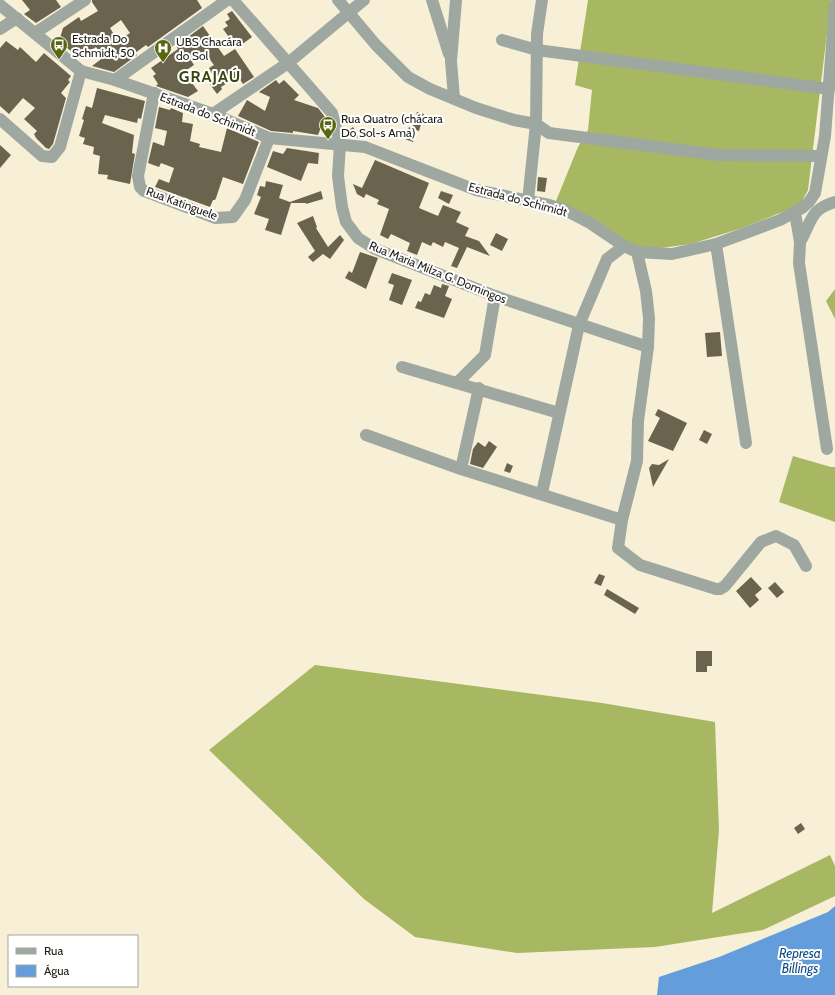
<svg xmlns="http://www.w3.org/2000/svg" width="835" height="995" font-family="Cabin,sans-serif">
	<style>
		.forest { fill: #a7b762 }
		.water { fill: #639ddc }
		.building { fill: #6a634e; fill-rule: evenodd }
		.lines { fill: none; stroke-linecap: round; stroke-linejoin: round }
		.minor { stroke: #9fa8a0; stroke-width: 12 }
		.labels { text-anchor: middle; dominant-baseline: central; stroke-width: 4; stroke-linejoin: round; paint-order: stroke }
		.poi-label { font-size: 12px; fill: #201d14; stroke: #fff; text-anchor: start }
		.street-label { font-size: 12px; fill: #201d14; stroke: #fff }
		.water-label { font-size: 13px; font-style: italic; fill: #0e4e88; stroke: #fff }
		.district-label { font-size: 16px; font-weight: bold; letter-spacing: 1px; fill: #3c460c; stroke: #fff }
	</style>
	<rect width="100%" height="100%" fill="#f7f0d7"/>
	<g class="forest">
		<polygon points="588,0 831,0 808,190 800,205 742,228 691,244 646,250 625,245 556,201 578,147 588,130 592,90 575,85"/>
		<polygon points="835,289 835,319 826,301"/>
		<polygon points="793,456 831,467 835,467 835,522 779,502"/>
		<polygon points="315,665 602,703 715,722 719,830 712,913 830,855 835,866 835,896 763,930 655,947 517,953 415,937 364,899 209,750"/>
	</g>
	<polygon class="water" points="835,906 835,995 657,995 659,977 719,957 828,912"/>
	<g class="building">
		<polygon points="22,0 56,0 61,7 36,23 24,14 30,10"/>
		<path d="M92 0H197L202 8 148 47 146 45 135 53 137 55 114 72 92 66 104 57 96 47 79 58 66 47 60 38 63 28 79 17 81 21 98 11 92 2ZM121 20 130 33 118 41 110 28Z"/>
		<polygon points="232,11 252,37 237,48 223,29 228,26 225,22 230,19 227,14"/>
		<polygon points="203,26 224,56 235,49 254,77 243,84 239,78 233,82 232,80 221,87 222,89 217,94 209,83 215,79 209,68 214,65 205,53 192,62 194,65 185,71 190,78 189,79 198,91 188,97 156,86 158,84 153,76 156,74 151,68 178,49 176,46"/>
		<polygon points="6,41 18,50 20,47 36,62 44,53 71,76 68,80 70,82 61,93 66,98 53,144 49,149 46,148 36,138 34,134 37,131 24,119 35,108 23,98 9,114 0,106 0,48"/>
		<polygon points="276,80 279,84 284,80 299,95 294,100 318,108 325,117 318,135 293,131 293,133 271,131 238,116 247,100 265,111 270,97 259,92"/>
		<polygon points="97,88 145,101 141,119 138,118 137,123 105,115 102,123 134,135 132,153 135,154 130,184 107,179 108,175 98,174 100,156 93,154 94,147 83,144 85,138 79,136 84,120 82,119 86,106 92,108"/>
		<polygon points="159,107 170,110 171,108 183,113 182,122 193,124 190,141 200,144 199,147 221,152 227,128 259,142 243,184 223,177 216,198 215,200 213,200 210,207 155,187 159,179 169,183 174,168 161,163 159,167 148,163 153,142 164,146 167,131 155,128"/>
		<polygon points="417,112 424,114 419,131 416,130 413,142 405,139 409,127 412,128"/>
		<polygon points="353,127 361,139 345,133"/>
		<polygon points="0,145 11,155 0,168"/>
		<polygon points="287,148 319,153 318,164 308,163 301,181 267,167 273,151 283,154"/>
		<polygon points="375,160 429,183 419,208 438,216 443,205 461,212 456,222 469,228 465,236 479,241 490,256 467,247 457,268 451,266 459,248 445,242 443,247 433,242 431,246 422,242 417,255 407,251 410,243 391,234 388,239 380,235 389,209 377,204 379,200 366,194 364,198 357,194 353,184 362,188"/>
		<polygon points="538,177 547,178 545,192 537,191"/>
		<polygon points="266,181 283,185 279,198 290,202 321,191 323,199 306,204 306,203 291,203 281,235 265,230 269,219 254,214 261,197 257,195 260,186 265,187"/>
		<polygon points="441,191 453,195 449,204 438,198"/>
		<polygon points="313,216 317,227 316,228 328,247 340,235 344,240 330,259 323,254 313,262 308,257 315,251 297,223"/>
		<polygon points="496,233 508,239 502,251 490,245"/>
		<polygon points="360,252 378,258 366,289 345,278 349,271 352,273"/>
		<polygon points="392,273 412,280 402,305 389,300 394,285 388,283"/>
		<polygon points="442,284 449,286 445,296 452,299 444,318 415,308 418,301 421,302 425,293 430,295 434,285 441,288"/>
		<polygon points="720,332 722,356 707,357 705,333"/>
		<polygon points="658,409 687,423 673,451 648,441 660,418 655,415"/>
		<polygon points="704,430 712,434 707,444 699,440"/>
		<polygon points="489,441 497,447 483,468 470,464 473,449 478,442 485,447"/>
		<polygon points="669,459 653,487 649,468 652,464 659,465"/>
		<polygon points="507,463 513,466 510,473 504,471"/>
		<polygon points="599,574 605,576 601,586 594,583"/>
		<polygon points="751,577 762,589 755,595 759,600 750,608 736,591"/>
		<polygon points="775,582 784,592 777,598 768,588"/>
		<polygon points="607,589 639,608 635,614 604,595"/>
		<polygon points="696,651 712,651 712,666 707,666 707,672 696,672"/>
		<polygon points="801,823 805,829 798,834 794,828"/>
	</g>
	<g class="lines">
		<g class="minor">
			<polyline points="233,0 332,113 340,144 338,176 342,207 346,222 358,238 375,249 495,296 648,347"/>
			<polyline points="338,0 376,45 408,77 430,89 476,108 514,120 536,124 549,133 718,155 821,156"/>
			<polyline points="432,0 449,54"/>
			<polyline points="0,5 81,71 115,80 213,114 269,138 365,147 476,190 549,205 567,211 590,223 624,246 637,252 672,254 716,244 780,220 802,208 809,202 815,193 825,136 835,5"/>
			<polyline points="0,29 17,18"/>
			<polyline points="35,33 85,0"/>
			<polyline points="502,40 537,50 829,89"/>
			<polyline points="115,80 227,0"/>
			<polyline points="154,93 138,176 140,187 144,191 215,218 233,217 245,200 269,138"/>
			<polyline points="454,98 451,61 456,0"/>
			<polyline points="213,114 288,63 364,0"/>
			<polyline points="0,119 42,156 52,157 60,147 81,71"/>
			<polyline points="528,201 536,124 537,34 542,0"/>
			<polyline points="795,213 800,242 799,263 827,449"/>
			<path d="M800 242C812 221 810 209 835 202"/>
			<polyline points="716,244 746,443"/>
			<polyline points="637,252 646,291 649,318 648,347 638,421 637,461 622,520 618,548 640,565 716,589 720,589 725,586 761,542 776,536 794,545 806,566"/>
			<polyline points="402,367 559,413"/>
			<polyline points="458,382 485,355 495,296"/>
			<polyline points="366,435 461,469 622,520"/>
			<polyline points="461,469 479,388"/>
			<polyline points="542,493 579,325 607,259 624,246"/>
		</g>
	</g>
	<defs>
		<symbol id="bus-pin" viewBox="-11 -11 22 30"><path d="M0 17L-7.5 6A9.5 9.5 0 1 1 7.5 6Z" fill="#586710" stroke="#fff"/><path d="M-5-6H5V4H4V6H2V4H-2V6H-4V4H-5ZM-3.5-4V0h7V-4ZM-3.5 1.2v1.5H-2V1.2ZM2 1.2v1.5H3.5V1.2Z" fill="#fff"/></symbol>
		<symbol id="hospital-pin" viewBox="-11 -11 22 30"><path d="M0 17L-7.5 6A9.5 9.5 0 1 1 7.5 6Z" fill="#586710" stroke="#fff"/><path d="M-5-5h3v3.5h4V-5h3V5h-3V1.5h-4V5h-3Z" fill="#fff"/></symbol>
	</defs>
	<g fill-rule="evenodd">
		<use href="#bus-pin" x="49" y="35" width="20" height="27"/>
		<use href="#hospital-pin" x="153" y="38" width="20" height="27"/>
		<use href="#bus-pin" x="318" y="115" width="20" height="27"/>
	</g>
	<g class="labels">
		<g class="poi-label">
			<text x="72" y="38">Estrada Do<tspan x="72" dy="14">Schmidt, 50</tspan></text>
			<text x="176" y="41">UBS Chacára<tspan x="176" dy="14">do Sol</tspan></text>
			<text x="341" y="118">Rua Quatro (chácara<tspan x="341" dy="14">Do Sol-s Ama)</tspan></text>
		</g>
		<g class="street-label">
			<text transform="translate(208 114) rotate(21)">Estrada do Schimidt</text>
			<text transform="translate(518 199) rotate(15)">Estrada do Schimidt</text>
			<text transform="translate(182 203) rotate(20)">Rua Katinguele</text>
			<text transform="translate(438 272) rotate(22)">Rua Maria Milza G. Domingos</text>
		</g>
		<g class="water-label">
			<text x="800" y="953">Represa<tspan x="800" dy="15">Billings</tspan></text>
		</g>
		<g class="district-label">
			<text x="210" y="76">GRAJAÚ</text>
		</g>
	</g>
	<rect x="8" y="935" width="130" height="52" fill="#ffffff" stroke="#a6a5a1"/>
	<rect x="16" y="948" width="20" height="6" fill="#9fa8a0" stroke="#a6a5a1"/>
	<text x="44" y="955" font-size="12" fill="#201d14">Rua</text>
	<rect x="16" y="965" width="20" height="12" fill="#639ddc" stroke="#a6a5a1"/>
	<text x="44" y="975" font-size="12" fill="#201d14">Água</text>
</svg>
